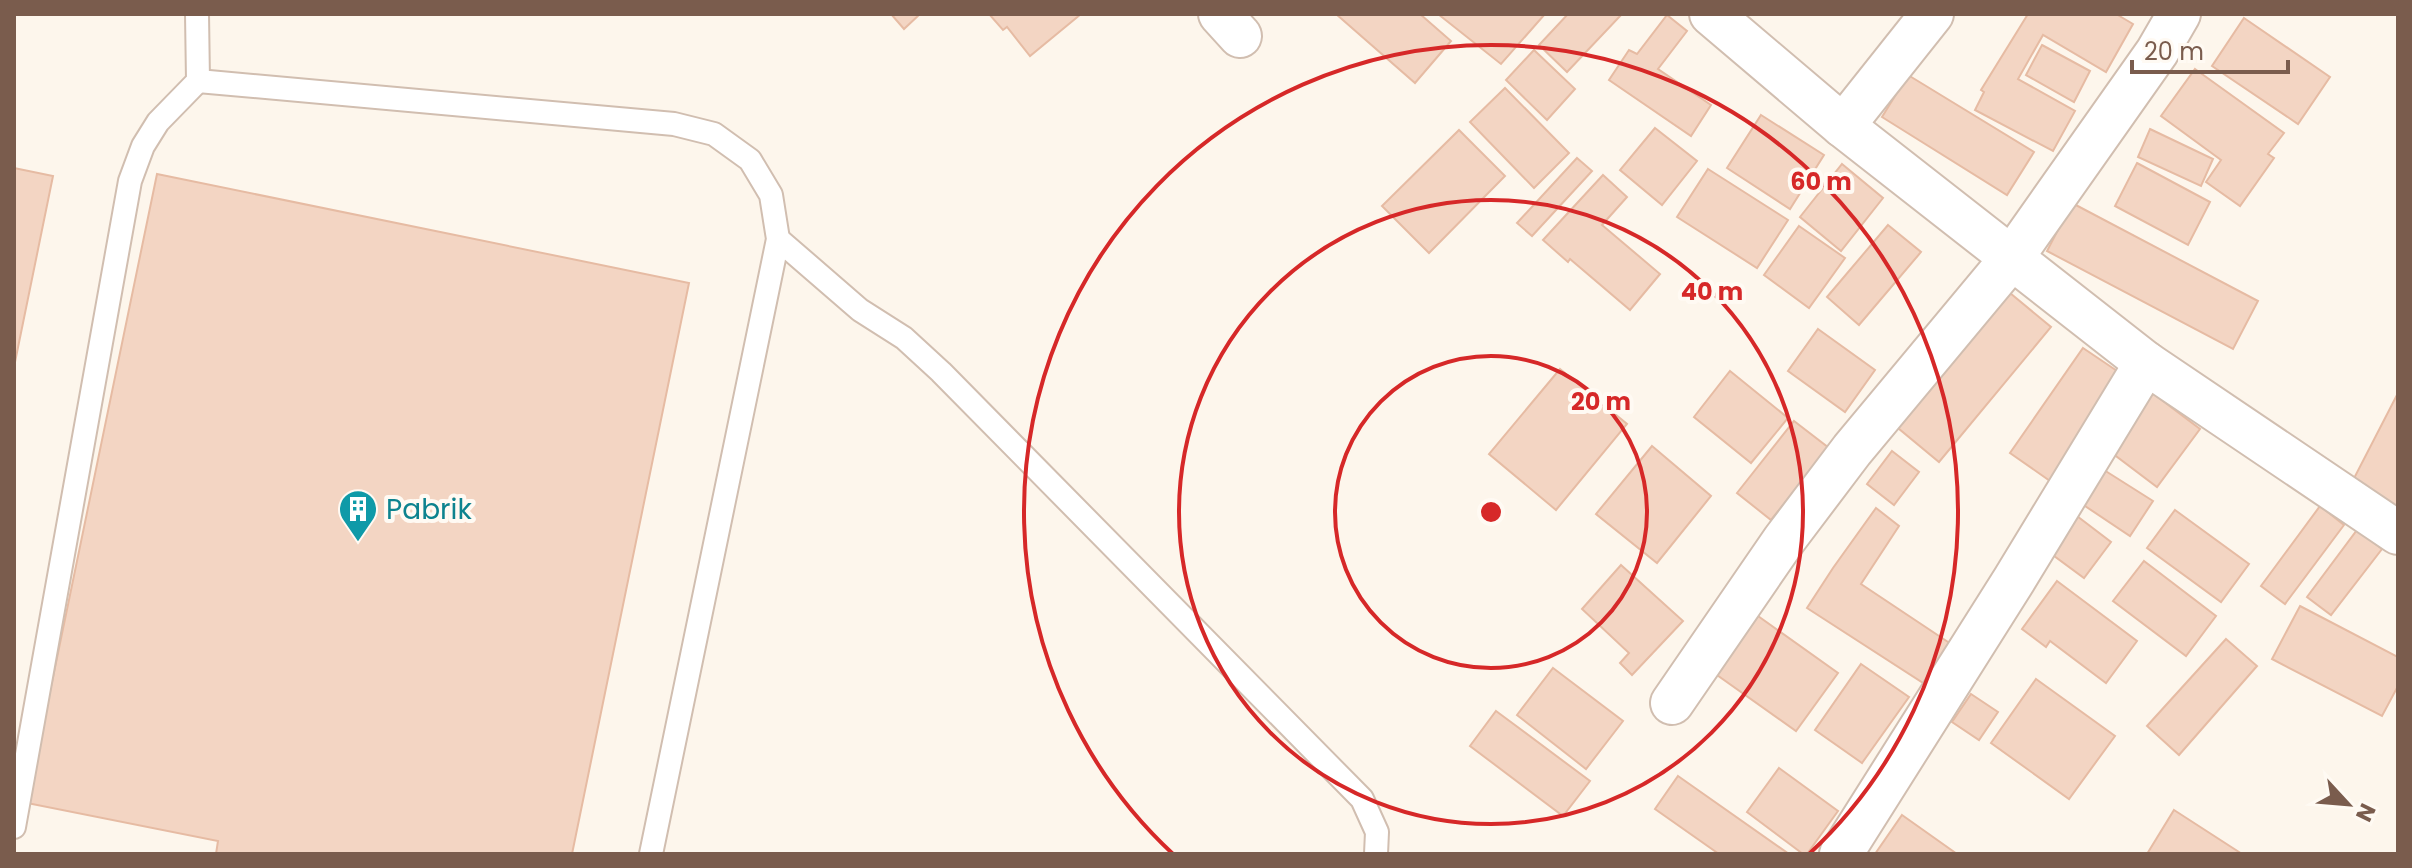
<svg xmlns="http://www.w3.org/2000/svg" width="2412" height="868" font-family="Poppins,sans-serif">
	<style>
		.building { fill: #f3d5c3; stroke: #e6bba3; stroke-width: 2 }
		.lines { fill: none; stroke-linecap: round; stroke-linejoin: round }
		.lane-casing { stroke: #d1beb0; stroke-width: 26 }
		.street-casing { stroke: #d1beb0; stroke-width: 46 }
		.lane { stroke: #fff; stroke-width: 22 }
		.street { stroke: #fff; stroke-width: 42 }
		.ring { fill: none; stroke: #d62828; stroke-width: 4 }
		.labels { text-anchor: middle; dominant-baseline: central; stroke-width: 8; stroke-linejoin: round; paint-order: stroke }
		.culture-label { font-size: 28px; fill: #0d838f; stroke: #fffaf3; text-anchor: start }
		.centre { fill: #d62828; stroke: #fffaf3; stroke-width: 4 }
		.ring-label { font-size: 24px; text-anchor: middle; font-weight: bold; fill: #d62828; stroke: #fffaf3; stroke-width: 8; stroke-linejoin: round; paint-order: stroke }
	</style>
	<rect width="100%" height="100%" fill="#fdf6ec"/>
	<g class="building">
		<polygon points="891,14 920,14 904,29"/>
		<polygon points="989,14 1081,14 1030,56 1007,27 1003,30"/>
		<polygon points="1336,14 1420,14 1451,41 1415,83"/>
		<polygon points="1438,14 1545,14 1501,64"/>
		<polygon points="1568,14 1622,14 1567,72 1539,45"/>
		<polygon points="2028,14 2116,14 2133,24 2106,72 2043,35 2018,79 2075,111 2053,151 1975,110 1984,92 1981,90"/>
		<polygon points="1667,15 1687,31 1658,69 1711,105 1691,136 1609,80 1629,50 1637,54"/>
		<polygon points="2244,18 2330,77 2298,124 2212,66"/>
		<polygon points="2042,45 2090,71 2074,102 2026,75"/>
		<polygon points="1534,50 1575,89 1547,120 1506,80"/>
		<polygon points="2195,69 2284,133 2268,154 2274,158 2240,206 2206,182 2221,160 2161,116"/>
		<polygon points="1908,75 2034,152 2007,195 1882,117"/>
		<polygon points="1505,88 1569,153 1534,188 1470,122"/>
		<polygon points="1761,115 1824,155 1790,209 1727,168"/>
		<polygon points="1655,128 1697,161 1662,205 1620,170"/>
		<polygon points="2150,129 2213,159 2201,186 2138,157"/>
		<polygon points="1459,130 1505,176 1429,253 1382,206"/>
		<polygon points="1577,158 1592,171 1532,236 1517,223"/>
		<polygon points="2137,163 2210,202 2188,245 2115,206"/>
		<polygon points="1842,164 1883,198 1841,251 1800,217"/>
		<polygon points="14,168 53,176 14,367"/>
		<polygon points="1708,169 1788,220 1757,268 1677,217"/>
		<polygon points="157,174 689,283 572,854 216,854 218,841 27,803"/>
		<polygon points="1603,175 1627,197 1602,225 1660,274 1630,310 1570,259 1568,262 1543,240"/>
		<polygon points="2072,203 2258,301 2233,349 2047,251"/>
		<polygon points="1888,225 1921,252 1859,325 1827,297"/>
		<polygon points="1799,226 1845,258 1809,308 1764,275"/>
		<polygon points="2010,293 2051,327 1939,462 1898,428"/>
		<polygon points="1818,329 1875,370 1845,412 1788,371"/>
		<polygon points="2083,348 2126,377 2053,483 2010,453"/>
		<polygon points="1560,369 1627,424 1556,510 1489,454"/>
		<polygon points="1730,371 1788,418 1751,463 1694,417"/>
		<polygon points="2151,392 2200,429 2157,487 2108,450"/>
		<polygon points="2398,393 2398,512 2350,486"/>
		<polygon points="1794,421 1829,448 1771,520 1737,493"/>
		<polygon points="1652,446 1711,496 1657,563 1596,514"/>
		<polygon points="1892,451 1919,472 1894,505 1867,484"/>
		<polygon points="2104,470 2153,501 2130,536 2082,504"/>
		<polygon points="2320,506 2344,525 2285,604 2261,586"/>
		<polygon points="1876,508 1899,526 1861,584 1957,648 1931,688 1807,608 1833,568"/>
		<polygon points="2175,510 2249,564 2221,602 2147,548"/>
		<polygon points="2073,513 2111,542 2084,578 2046,550"/>
		<polygon points="2357,530 2382,549 2331,615 2307,597"/>
		<polygon points="2144,561 2216,616 2186,656 2113,601"/>
		<polygon points="1621,565 1683,621 1632,675 1620,663 1629,653 1582,609"/>
		<polygon points="2057,581 2137,641 2106,683 2050,641 2046,647 2022,629"/>
		<polygon points="2300,606 2398,657 2398,686 2382,716 2272,659"/>
		<polygon points="1758,616 1838,673 1796,731 1717,675"/>
		<polygon points="2226,639 2257,666 2179,755 2147,726"/>
		<polygon points="1861,664 1909,697 1862,763 1815,730"/>
		<polygon points="1553,668 1623,721 1586,769 1517,715"/>
		<polygon points="2036,679 2115,736 2069,799 1991,743"/>
		<polygon points="1971,694 1998,712 1979,740 1952,722"/>
		<polygon points="1496,711 1590,781 1563,816 1470,746"/>
		<polygon points="1779,768 1838,811 1807,854 1803,854 1747,812"/>
		<polygon points="1678,776 1789,854 1719,854 1655,809"/>
		<polygon points="2174,810 2242,854 2147,854"/>
		<polygon points="1902,815 1957,854 1875,854"/>
	</g>
	<g class="lines">
		<defs>
			<g id="lane">
				<polyline points="198,81 674,124 714,134 750,160 771,195 778,239 651,854"/>
				<polyline points="778,239 860,310 904,338 941,372 1362,799 1377,832 1376,854"/>
				<polyline points="14,827 130,181 143,146 158,122 198,81 197,14"/>
			</g>
			<g id="street">
				<polyline points="1220,14 1240,36"/>
				<polyline points="1711,14 1843,126 2146,363 2398,533"/>
				<polyline points="1843,126 1932,14"/>
				<polyline points="1672,703 1784,540 1852,450 2011,259 2157,52 2179,14"/>
				<polyline points="1841,854 2014,580 2146,363"/>
			</g>
		</defs>
		<use href="#lane" class="lane-casing"/>
		<use href="#street" class="street-casing"/>
		<use href="#lane" class="lane"/>
		<use href="#street" class="street"/>
	</g>
	<g class="ring">
		<circle cx="1491" cy="512" r="156"/>
		<circle cx="1491" cy="512" r="312"/>
		<path d="M1173 854A467 467 0 1 1 1809 854"/>
	</g>
	<defs>
		<symbol id="building-pin" viewBox="-11 -11 22 30"><path d="M0 17L-7.5 6A9.5 9.5 0 1 1 7.5 6Z" fill="#0f9aa8" stroke="#fffaf3"/><path d="M-4-6H4V6H1V3H-1V6H-4ZM-2.5-4.3h1.7v1.8h-1.7ZM.8-4.3h1.7v1.8H.8ZM-2.5-1h1.7V.8h-1.7ZM.8-1h1.7V.8H.8Z" fill="#fff"/></symbol>
	</defs>
	<g fill-rule="evenodd">
		<use href="#building-pin" x="336" y="487" width="44" height="60"/>
	</g>
	<g class="labels">
		<g class="culture-label">
			<text x="386" y="509">Pabrik</text>
		</g>
	</g>
	<circle cx="1491" cy="512" r="12" class="centre"/>
	<g class="ring-label">
		<text x="1821" y="190">60 m</text>
		<text x="1712" y="300">40 m</text>
		<text x="1601" y="410">20 m</text>
	</g>
	<rect width="2412" height="868" fill="none" stroke="#7a5c4d" stroke-width="32"/>
	<g transform="translate(2348 804) rotate(116)" stroke="#fffaf3" stroke-width="6" paint-order="stroke">
	<path d="M0-6L14 30L0 20L-14 30Z" fill="#7a5c4d"/>
	<text y="-12" font-size="22" font-weight="bold" text-anchor="middle" fill="#7a5c4d">N</text>
	</g>
	<path d="M2132 60v12h156v-12" fill="none" stroke="#7a5c4d" stroke-width="4"/>
	<text x="2144" y="60" font-size="24" fill="#7a5c4d" stroke="#fffaf3" stroke-width="6" paint-order="stroke">20 m</text>
</svg>
